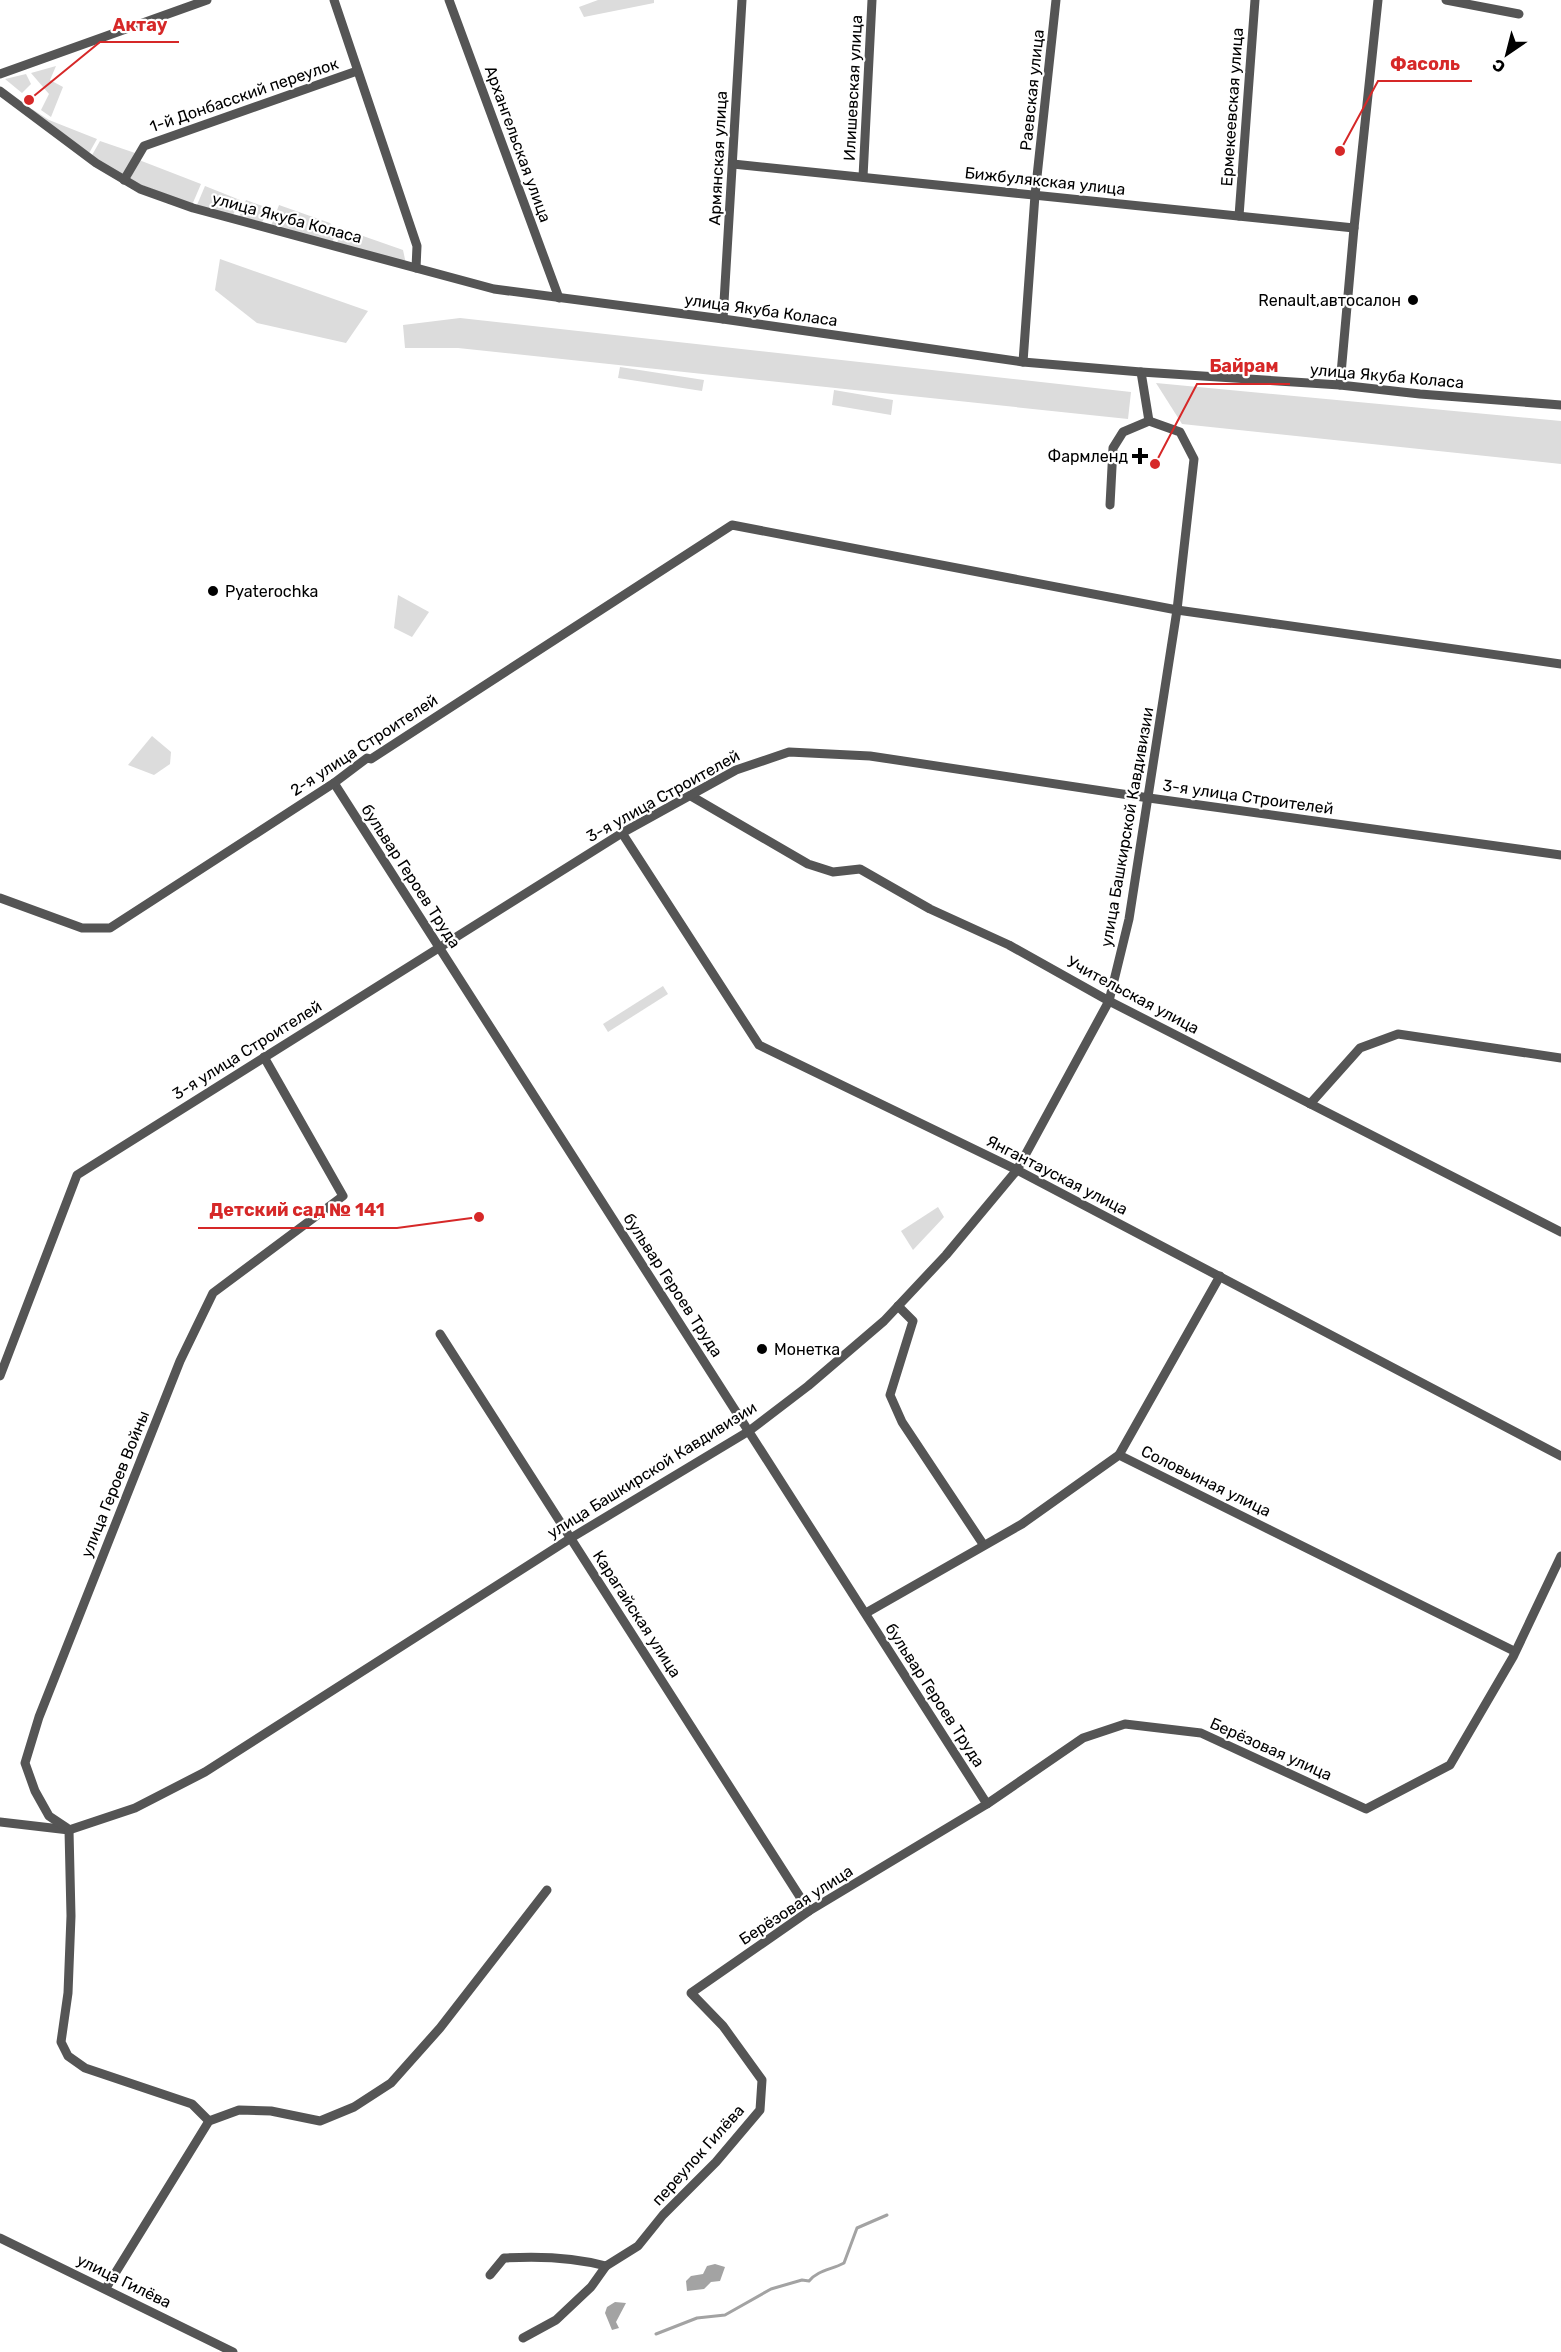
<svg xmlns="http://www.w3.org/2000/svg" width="1561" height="2352" font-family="Rubik,sans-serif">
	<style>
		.green { fill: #dcdcdc }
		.water { fill: #a3a3a3 }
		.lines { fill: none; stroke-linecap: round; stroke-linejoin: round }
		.stream { stroke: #a3a3a3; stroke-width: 3 }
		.street { stroke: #555; stroke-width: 9 }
		.poi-dot { fill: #000; stroke: #fff; stroke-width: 2 }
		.labels { text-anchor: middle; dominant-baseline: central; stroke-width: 4.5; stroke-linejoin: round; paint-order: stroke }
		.street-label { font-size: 16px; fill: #000; stroke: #fff }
		.poi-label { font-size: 16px; fill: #000; stroke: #fff; text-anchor: end }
		.leader { fill: none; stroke: #d62828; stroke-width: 2 }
		.callout-dot { fill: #d62828; stroke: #fff; stroke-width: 2 }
		.callout-label { font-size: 18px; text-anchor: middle; font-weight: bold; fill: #d62828; stroke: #fff; stroke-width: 4.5; stroke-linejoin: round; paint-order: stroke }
	</style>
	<rect width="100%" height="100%" fill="#fff"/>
	<g class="green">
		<polygon points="598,0 654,0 654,3 584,17 579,7"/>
		<polygon points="56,66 50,80 63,87 51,117 41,110 49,94 31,73"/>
		<polygon points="26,74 31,84 22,93 5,79"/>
		<polygon points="32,109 49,120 97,139 88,155 34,115"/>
		<polygon points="100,141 138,154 125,177 91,157"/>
		<polygon points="139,160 201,184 192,205 127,179"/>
		<polygon points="205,186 240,200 233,215 197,205"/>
		<polygon points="246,200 268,208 262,223 239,217"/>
		<polygon points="279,205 330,223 336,231 332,244 271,226"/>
		<polygon points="343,229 403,250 406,264 336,245"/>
		<polygon points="220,259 368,311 346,343 257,323 215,290"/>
		<polygon points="460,318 1131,392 1128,419 458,348 405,348 403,325"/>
		<polygon points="620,367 704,380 702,391 618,378"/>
		<polygon points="1156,383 1561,421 1561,464 1182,424"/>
		<polygon points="834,390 893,400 891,415 832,405"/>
		<polygon points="398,595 429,612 412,637 394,628"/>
		<polygon points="152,736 171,752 170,764 154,775 128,765"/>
		<polygon points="663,986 668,994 608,1032 603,1024"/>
		<polygon points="938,1207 944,1217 913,1250 901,1231"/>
	</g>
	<g class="water">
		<polygon points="715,2264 725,2267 720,2281 711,2282 704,2289 687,2291 686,2281 691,2276 703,2274 707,2266"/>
		<polygon points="615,2302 626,2303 616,2322 619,2328 612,2330 605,2313 607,2307"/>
	</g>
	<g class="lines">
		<path class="stream" d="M656 2334 697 2318 725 2315 771 2289 802 2280 809 2281C818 2270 831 2270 844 2263L857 2228 887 2215"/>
		<g class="street">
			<polyline points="334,0 417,246 416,268"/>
			<polyline points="449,0 559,298"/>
			<polyline points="1446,0 1519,14"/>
			<polyline points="0,74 207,0"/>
			<polyline points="0,91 96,163 140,189 193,208 494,289 723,319 1023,362 1141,372 1340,385 1420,394 1561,405"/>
			<polyline points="733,164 1354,228"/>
			<polyline points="863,177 872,0"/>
			<polyline points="124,180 144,146 357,71"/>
			<polyline points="1239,216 1255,0"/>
			<polyline points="723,319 742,0"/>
			<polyline points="1023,362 1035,195 1056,0"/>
			<polyline points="1340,385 1354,228 1378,0"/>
			<polyline points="1110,505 1113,448 1123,432 1149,421"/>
			<polyline points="334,783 987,1804"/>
			<polyline points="691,796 808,864 833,872 860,869 930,909 1009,945 1109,1001 1561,1232"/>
			<polyline points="622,833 759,1045 1017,1170 1561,1456"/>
			<polyline points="0,898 82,928 110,928 334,783 367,758 371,759 732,525 1177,610 1561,664"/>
			<polyline points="1310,1104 1360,1048 1398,1034 1561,1058"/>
			<polyline points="898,1306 913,1321 890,1395 902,1422 983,1544"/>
			<polyline points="440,1334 809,1911"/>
			<polyline points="0,1376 77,1175 622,833 736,770 789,752 870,756 1149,798 1561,855"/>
			<polyline points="1119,1455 1220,1276"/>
			<polyline points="866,1613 1022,1524 1119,1455 1514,1651"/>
			<polyline points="0,1822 69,1830 135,1808 205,1772 571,1538 749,1431 808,1386 884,1321 946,1255 1017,1170 1109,1001 1129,919 1177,610 1194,459 1180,432 1149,421 1141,372"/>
			<polyline points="67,1828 49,1816 35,1791 25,1763 39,1717 180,1361 213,1293 343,1196 264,1057"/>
			<polyline points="69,1830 71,1916 68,1993 61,2042 68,2056 85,2068 192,2104 209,2121"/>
			<polyline points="0,2238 233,2352"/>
			<path d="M490 2275 504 2258C537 2256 573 2257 606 2266L638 2246 663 2215 716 2162 760 2110 762 2080 723 2026 691 1993 809 1911 987 1804 1083 1738 1125 1724 1201 1733 1366 1809 1450 1765 1513 1657 1561 1556"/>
			<polyline points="106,2288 209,2121 239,2110 271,2111 320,2121 354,2107 391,2083 440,2028 547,1890"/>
			<polyline points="523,2338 556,2320 591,2287 606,2266"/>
		</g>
	</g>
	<g class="poi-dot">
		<circle cx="1413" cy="300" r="6"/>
		<path d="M1137 447h6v6h6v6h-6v6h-6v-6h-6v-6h6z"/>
		<circle cx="213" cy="591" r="6"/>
		<circle cx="762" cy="1349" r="6"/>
	</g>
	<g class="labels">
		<g class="street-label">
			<text transform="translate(853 88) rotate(-87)">Илишевская улица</text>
			<text transform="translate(1032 90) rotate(-84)">Раевская улица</text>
			<text transform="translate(244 95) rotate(-19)">1-й Донбасский переулок</text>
			<text transform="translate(1232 107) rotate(-86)">Ермекеевская улица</text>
			<text transform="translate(518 144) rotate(70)">Архангельская улица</text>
			<text transform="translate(718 158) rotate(-87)">Армянская улица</text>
			<text transform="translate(1045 181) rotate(6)">Бижбулякская улица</text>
			<text transform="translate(287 218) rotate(15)">улица Якуба Коласа</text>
			<text transform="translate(761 310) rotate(8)">улица Якуба Коласа</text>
			<text transform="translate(1387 376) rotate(5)">улица Якуба Коласа</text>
			<text transform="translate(364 745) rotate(-33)">2-я улица Строителей</text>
			<text transform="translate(663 796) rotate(-29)">3-я улица Строителей</text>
			<text transform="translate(1248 797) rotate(8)">3-я улица Строителей</text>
			<text transform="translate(1127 827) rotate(-80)">улица Башкирской Кавдивизии</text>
			<text transform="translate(411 876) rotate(57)">бульвар Героев Труда</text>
			<text transform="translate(1133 995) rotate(28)">Учительская улица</text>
			<text transform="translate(247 1050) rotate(-32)">3-я улица Строителей</text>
			<text transform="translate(1057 1175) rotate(27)">Янгантауская улица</text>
			<text transform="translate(673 1285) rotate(57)">бульвар Героев Труда</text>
			<text transform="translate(652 1470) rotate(-32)">улица Башкирской Кавдивизии</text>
			<text transform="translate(1206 1481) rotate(26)">Соловьиная улица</text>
			<text transform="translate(115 1484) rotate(-68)">улица Героев Войны</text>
			<text transform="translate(637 1614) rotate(57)">Карагайская улица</text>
			<text transform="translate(935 1695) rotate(57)">бульвар Героев Труда</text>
			<text transform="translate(1271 1749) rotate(24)">Берёзовая улица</text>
			<text transform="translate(796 1905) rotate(-33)">Берёзовая улица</text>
			<text transform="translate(698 2155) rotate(-48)">переулок Гилёва</text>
			<text transform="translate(124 2281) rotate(26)">улица Гилёва</text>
		</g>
		<g class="poi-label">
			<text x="1401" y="300">Renault,автосалон</text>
			<text x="1128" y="456">Фармленд</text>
			<text x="225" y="591" text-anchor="start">Pyaterochka</text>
			<text x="774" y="1349" text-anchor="start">Монетка</text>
		</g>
	</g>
	<path class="leader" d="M29 100L100 42H179M1340 151L1378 81H1472M1155 464L1197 384H1290M479 1217L397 1228H198"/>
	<g class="callout-dot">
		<circle cx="29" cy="100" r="6"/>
		<circle cx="1340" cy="151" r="6"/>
		<circle cx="1155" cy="464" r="6"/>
		<circle cx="479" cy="1217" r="6"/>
	</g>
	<g class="callout-label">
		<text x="140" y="31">Актау</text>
		<text x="1425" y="70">Фасоль</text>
		<text x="1244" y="372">Байрам</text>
		<text x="297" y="1216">Детский сад № 141</text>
	</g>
	<g transform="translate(1507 54) rotate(215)" stroke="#ffffff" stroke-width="4.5" paint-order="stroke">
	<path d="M0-4.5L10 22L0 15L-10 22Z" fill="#000000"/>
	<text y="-9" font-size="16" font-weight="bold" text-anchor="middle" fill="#000000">С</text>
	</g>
</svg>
